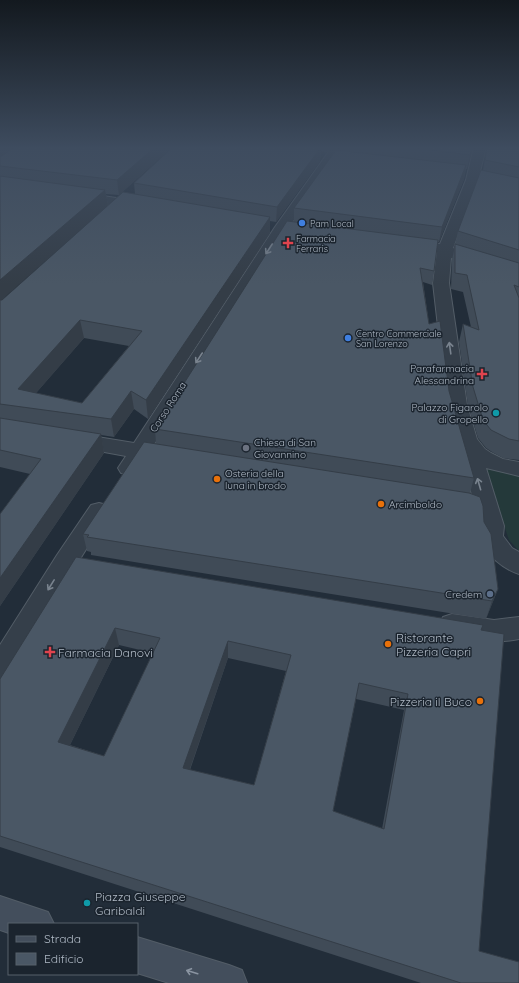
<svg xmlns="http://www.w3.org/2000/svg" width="519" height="983" font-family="Quicksand,sans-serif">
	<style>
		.green { fill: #24393a }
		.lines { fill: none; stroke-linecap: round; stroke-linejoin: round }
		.street-casing { stroke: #535d67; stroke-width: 2 }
		.secondary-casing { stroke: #535d67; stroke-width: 2 }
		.street { fill: #353f4a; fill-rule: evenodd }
		.secondary { fill: #434e5c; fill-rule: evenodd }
		.wall { fill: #404b57; fill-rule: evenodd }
		.shaded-wall { fill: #343d47 }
		.building { fill: #4a5765; stroke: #343d47; fill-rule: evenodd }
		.oneway { stroke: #79838e }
		.oneway2 { stroke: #8a94a1 }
		.shop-dot { fill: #3f7fe0; stroke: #1b242e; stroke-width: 1.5 }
		.health-dot { fill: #e0444e; stroke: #1b242e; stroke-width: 1.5 }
		.culture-dot { fill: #0f9aa8; stroke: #1b242e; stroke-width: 1.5 }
		.worship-dot { fill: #6b7280; stroke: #1b242e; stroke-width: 1.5 }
		.food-dot { fill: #e8710a; stroke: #1b242e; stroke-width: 1.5 }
		.service-dot { fill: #5c6f8a; stroke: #1b242e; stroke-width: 1.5 }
		.labels { text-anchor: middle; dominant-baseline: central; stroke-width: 3; stroke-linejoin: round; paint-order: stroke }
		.far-poi-label { font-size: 9px; fill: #b0bac6; stroke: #1b242e; text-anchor: start }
		.poi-label { font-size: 10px; fill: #b0bac6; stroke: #1b242e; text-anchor: end }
		.street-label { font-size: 10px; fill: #b0bac6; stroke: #1b242e }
		.near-poi-label { font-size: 12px; fill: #b0bac6; stroke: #1b242e; text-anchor: start }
	</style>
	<rect width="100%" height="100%" fill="#222d39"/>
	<polygon class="green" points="484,467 519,473 519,551 509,540"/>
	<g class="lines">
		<defs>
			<g id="street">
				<polygon points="332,147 344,147 289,227 153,446 159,448 162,453 159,458 152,460 145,459 137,473 129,475 121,473 118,468 126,456 66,445 63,440 66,435 73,433 134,443 275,227"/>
				<path d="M474 147H486L478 180 453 248 519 269V279L451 258 449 283 467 405 477 439 485 449 491 453 503 459 519 462V476L486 468 504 526 503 536 512 548 519 552V574C503 569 487 555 480 540 476 530 485 520 471 511 465 507 454 508 447 506L444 500 447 494 455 492 472 495 447 405 433 283 437 252 402 247 400 244 402 241 407 240 440 244 466 180Z"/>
				<polygon points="76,192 143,202 148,203 150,206 148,209 143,210 71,199 69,196 71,193"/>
				<polygon points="99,503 107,505 110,511 75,567 10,677 0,681 0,645 57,555 91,505"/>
				<path d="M452 614 494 620 519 617V639C494 644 467 641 443 633L439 625 443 617Z"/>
			</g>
			<g id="secondary">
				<polygon points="0,896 48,912 54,924 9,924 9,933 0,930"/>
				<polygon points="137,937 229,965 242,970 247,983 169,983 137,973"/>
			</g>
		</defs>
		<use href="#street" class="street-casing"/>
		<use href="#secondary" class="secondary-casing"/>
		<use href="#street" class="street"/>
		<use href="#secondary" class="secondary"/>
	</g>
	<g class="wall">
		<path d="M0 147H172L119 195 106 194 108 205 1 300H2L135 194 134 183 173 147H330L326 152 321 151 320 161 276 222 270 221V233L148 419 134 409 114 437 101 435 104 453 0 606V514L30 474 0 467ZM84 338 129 346 82 403 36 393Z"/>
		<polygon points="341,147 473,147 467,169 466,169 464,179 439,242 437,242 434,271 432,285 423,282 429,324 474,478 470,493 484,522 498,589 486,619 91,555 91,552 87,551 83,534 156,444 155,429 294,222 294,208 341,151"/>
		<polygon points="487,147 519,147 519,460 503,458 492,452 486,448 478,438 468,405 459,342 463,324 471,327 463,292 451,289 452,260 458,231 483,170"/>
		<path d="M76 557 481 630 479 951 519 983H421L0 847V679ZM119 645 153 653 104 756 70 745ZM228 658 286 671 254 785 190 770ZM356 699 404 710 382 829 333 811Z"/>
	</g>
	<g class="shaded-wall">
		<polygon points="0,147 18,147 0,160"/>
		<polygon points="155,147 172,147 119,195 117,180"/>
		<polygon points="321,147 320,161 276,222 277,207"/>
		<polygon points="327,147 330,147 326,152"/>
		<polygon points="472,147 473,147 467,169 470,155"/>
		<polygon points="466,165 464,179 439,242 442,227"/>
		<polygon points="105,190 108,205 0,301 0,280"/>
		<polygon points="270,217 270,233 148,419 146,400"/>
		<polygon points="80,320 84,338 23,408 18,389"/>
		<polygon points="131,391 134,409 114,437 111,419"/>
		<polygon points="101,434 104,453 0,606 0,578"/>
		<polygon points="498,589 491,606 486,619 492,601"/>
		<polygon points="115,628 119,645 64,757 58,742"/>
		<polygon points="228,641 228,658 185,783 183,768"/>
		<polygon points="359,683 356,699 330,826 333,811"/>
	</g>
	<g class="building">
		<polygon points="15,147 155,147 117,180 0,166 0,157"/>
		<polygon points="173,147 321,147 277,207 134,183"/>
		<polygon points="407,147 472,147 470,155"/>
		<polygon points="487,147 519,147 519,167 485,160"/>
		<polygon points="336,150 466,165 442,227 294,208"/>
		<polygon points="481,170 519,178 519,250 458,231"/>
		<polygon points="0,176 105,190 0,280"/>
		<path d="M123 192 270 217 146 400 131 391 111 419 0 404V300H2ZM80 320 142 331 82 403 18 389Z"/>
		<polygon points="287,221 438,240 434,271 420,268 429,324 440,321 449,391 474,478 155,429"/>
		<polygon points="455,244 519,263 519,287 514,285 519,298 519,441 509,439 491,430 483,420 473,387 463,324 479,330 467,275 455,273"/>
		<polygon points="0,418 101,434 0,578 0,514 41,459 0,450"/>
		<polygon points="144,442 469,493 480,497 483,506 484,522 491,534 498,589 492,601 87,537 89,535 83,534"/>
		<path d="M76 557 483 625 481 630 504 634 479 951 519 962V983H461L0 836V679ZM115 628 160 638 104 756 58 742ZM228 641 291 655 254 785 183 768ZM359 683 408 694 384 829 333 811Z"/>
	</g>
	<defs><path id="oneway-shaft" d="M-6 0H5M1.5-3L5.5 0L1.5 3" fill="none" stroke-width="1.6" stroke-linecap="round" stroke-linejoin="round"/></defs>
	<g class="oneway">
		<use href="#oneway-shaft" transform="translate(269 249) rotate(123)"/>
		<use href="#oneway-shaft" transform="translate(450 348) rotate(-98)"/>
		<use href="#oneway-shaft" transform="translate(199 358) rotate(123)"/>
		<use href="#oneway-shaft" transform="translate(479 484) rotate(-106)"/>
		<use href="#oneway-shaft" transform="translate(51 585) rotate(122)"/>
	</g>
	<use class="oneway2" href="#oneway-shaft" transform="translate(192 972) rotate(-163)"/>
	<linearGradient id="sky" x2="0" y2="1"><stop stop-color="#13191f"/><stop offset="0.52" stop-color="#3e4c5f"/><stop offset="1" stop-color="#3e4c5f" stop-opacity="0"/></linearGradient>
	<rect width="519" height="285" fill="url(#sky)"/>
	<g class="shop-dot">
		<circle cx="302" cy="223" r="4"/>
		<circle cx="348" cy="338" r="4"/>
	</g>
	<g class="health-dot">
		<path d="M286 237h4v4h4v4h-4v4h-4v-4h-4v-4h4z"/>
		<path d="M480 368h4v4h4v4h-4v4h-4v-4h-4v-4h4z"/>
		<path d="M48 646h4v4h4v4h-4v4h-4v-4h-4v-4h4z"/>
	</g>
	<g class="culture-dot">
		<circle cx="496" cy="413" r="4"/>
		<circle cx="87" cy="903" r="4"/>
	</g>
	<circle class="worship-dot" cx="246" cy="448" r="4"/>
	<g class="food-dot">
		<circle cx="217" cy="479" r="4"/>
		<circle cx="381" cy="504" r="4"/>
		<circle cx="388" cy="644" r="4"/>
		<circle cx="480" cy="701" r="4"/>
	</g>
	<circle class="service-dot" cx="490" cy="594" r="4"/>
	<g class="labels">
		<g class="far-poi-label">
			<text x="310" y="223">Pam Local</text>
			<text x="296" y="238">Farmacia<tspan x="296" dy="10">Ferraris</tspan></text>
			<text x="356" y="333">Centro Commerciale<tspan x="356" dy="10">San Lorenzo</tspan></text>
		</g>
		<g class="poi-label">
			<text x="474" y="368">Parafarmacia<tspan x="474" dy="12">Alessandrina</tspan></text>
			<text x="488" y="407">Palazzo Figarolo<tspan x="488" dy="12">di Gropello</tspan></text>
			<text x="254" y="442" text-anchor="start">Chiesa di San<tspan x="254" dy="12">Giovannino</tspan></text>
			<text x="225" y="473" text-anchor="start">Osteria della<tspan x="225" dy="12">luna in brodo</tspan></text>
			<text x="389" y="504" text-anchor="start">Arcimboldo</text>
			<text x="482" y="594">Credem</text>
		</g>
		<g class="street-label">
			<text transform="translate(168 407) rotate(-57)">Corso Roma</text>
		</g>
		<g class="near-poi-label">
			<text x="396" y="637">Ristorante<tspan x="396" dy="14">Pizzeria Capri</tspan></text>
			<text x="58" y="652">Farmacia Danovi</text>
			<text x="472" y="701" text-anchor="end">Pizzeria il Buco</text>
			<text x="95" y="896">Piazza Giuseppe<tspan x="95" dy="14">Garibaldi</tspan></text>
		</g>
	</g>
	<rect x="8" y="923" width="130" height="52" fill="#1b242e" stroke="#57606b"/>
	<rect x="16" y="936" width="20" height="6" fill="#434e5c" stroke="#57606b"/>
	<text x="44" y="943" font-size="12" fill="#b0bac6">Strada</text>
	<rect x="16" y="953" width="20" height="12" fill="#4a5765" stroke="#57606b"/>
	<text x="44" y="963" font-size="12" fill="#b0bac6">Edificio</text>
</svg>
